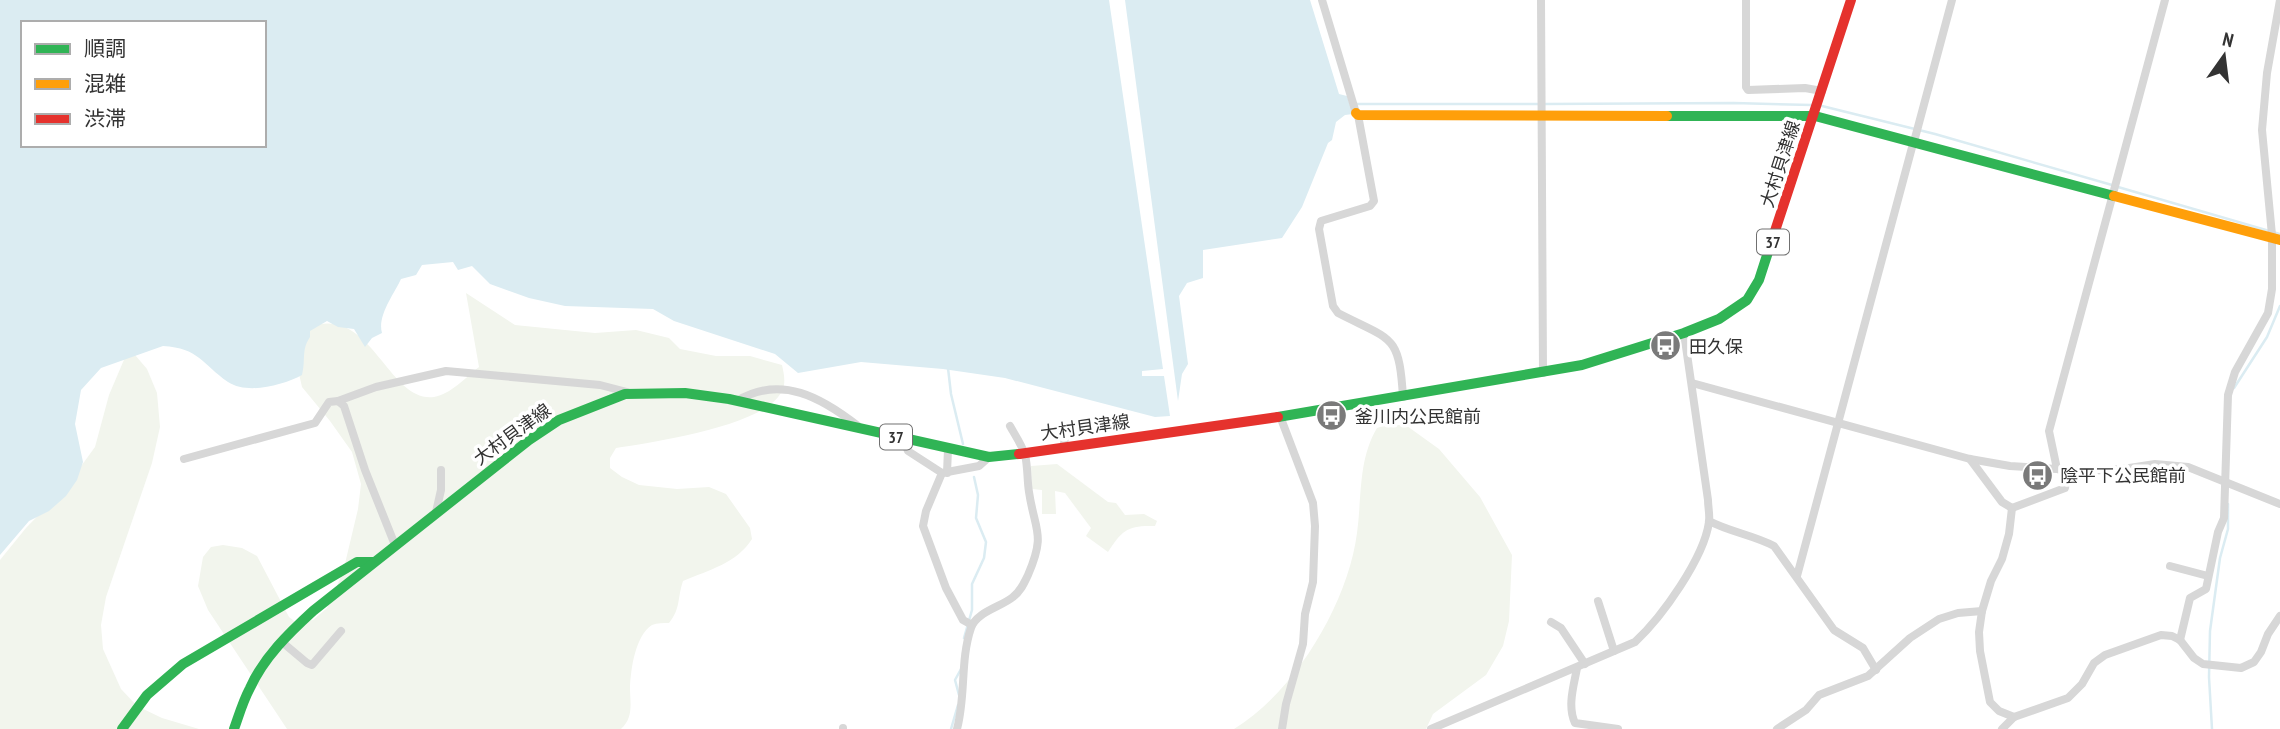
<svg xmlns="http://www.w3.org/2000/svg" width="2280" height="729" font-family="'PT Sans Narrow','Noto Sans JP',sans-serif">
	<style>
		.green { fill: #f2f5ed }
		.water { fill: #dbecf2; fill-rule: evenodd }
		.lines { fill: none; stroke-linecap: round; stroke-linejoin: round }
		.stream { stroke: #dbecf2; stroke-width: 2.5 }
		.street { stroke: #d7d7d7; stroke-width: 8 }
		.fast { stroke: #30b455; stroke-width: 10 }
		.slow { stroke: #ff9f0a; stroke-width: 10 }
		.jam { stroke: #e5322d; stroke-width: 10 }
		.labels { text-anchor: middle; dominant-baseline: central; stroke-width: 7; stroke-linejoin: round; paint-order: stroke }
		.shield { fill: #fff; stroke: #707070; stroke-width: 2 }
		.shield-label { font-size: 16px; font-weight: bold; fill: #333 }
		.street-label { font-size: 18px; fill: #333; stroke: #fff }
		.poi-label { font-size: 18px; fill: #333; stroke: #fff; text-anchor: start }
	</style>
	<rect width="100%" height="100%" fill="#fff"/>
	<g class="green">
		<path d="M466 293 515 325 595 333 636 330 669 338 680 349 716 356H750L782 365C784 374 786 383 782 391 766 426 652 442 616 448L610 458V468L622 477 639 485 677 489 709 487 726 494 750 528 752 539C737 563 709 570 683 581 677 599 681 608 669 623 664 623 657 623 652 625 635 636 631 669 630 687 630 703 634 717 621 729H287L208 610 198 586 203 557 211 547 223 545 242 548 257 556 289 617 297 623 313 620 327 608 343 572 358 509 361 484 352 452 330 421 302 387 297 365 310 327C371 304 388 403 434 397 451 394 465 378 479 367Z"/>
		<polygon points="129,348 147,369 157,393 160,427 152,463 106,597 101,625 103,649 121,689 137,706 162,718 199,729 0,729 0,560 26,528 66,487 95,447 109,395"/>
		<path d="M1389 424 1407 426 1439 449 1480 497 1512 555 1509 621 1503 646 1486 675 1433 714 1426 729H1234C1295 692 1348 603 1357 533 1362 497 1358 460 1377 428Z"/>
		<path d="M1057 464 1108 502 1116 503 1125 515 1144 514 1157 521 1155 526C1128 525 1122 530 1108 552L1086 536 1091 528 1065 493 1055 491 1056 514H1042V490L1032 489 1031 466Z"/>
	</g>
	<g class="water">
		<path d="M0 0H1109L1163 369 1142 371V376H1164L1170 416 1155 417 1005 378 943 369 861 362 798 373 775 354 674 321 653 309 565 306 529 298 490 284 472 266 458 270 453 262 422 265 416 275 401 279C394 294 377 316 382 333L372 338 365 347 354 329 338 327 327 321 310 331V337C301 350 306 360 302 375 283 385 248 395 228 382 202 364 199 348 163 346L101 368 81 390 75 424 83 462 77 480 66 496 49 511 29 521 0 555ZM23 23H264V145H23Z"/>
		<polygon points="1125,0 1310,0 1339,94 1347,96 1353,114 1345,115 1336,122 1332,140 1328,143 1302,207 1282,238 1203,250 1203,278 1187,283 1179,296 1188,364 1182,374 1178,401"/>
	</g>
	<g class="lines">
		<g class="stream">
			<polyline points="1356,104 1539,104"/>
			<polyline points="1545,104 1734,103 1812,105"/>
			<polyline points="1822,106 1935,134 2112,185"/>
			<polyline points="2118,187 2280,234"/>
			<polyline points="948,368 951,394 963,444"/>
			<polyline points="2234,388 2267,337 2280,306"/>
			<polyline points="964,638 972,610 972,584 984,558 986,542 976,518 978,495 974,477"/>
			<polyline points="959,695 955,680 961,669"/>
			<polyline points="951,729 958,705"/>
			<polyline points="2212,729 2209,677 2210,631 2220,558 2228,529 2228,504"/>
		</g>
		<g class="street">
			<polyline points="1322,0 1356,113"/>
			<polyline points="1541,0 1543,373"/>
			<polyline points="1746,0 1746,87 1748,90 1805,88 1822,91"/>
			<path d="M1358 115 1374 201 1370 206 1321 221 1319 229 1333 306 1338 313C1392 341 1399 333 1403 397"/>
			<polyline points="1915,138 1952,0"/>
			<polyline points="2114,190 2165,0"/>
			<polyline points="2272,235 2262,130 2267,73 2280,0"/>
			<polyline points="1692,383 1970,459 2010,466 2057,469 2067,472 2123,469 2155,464 2188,467 2280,504"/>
			<polyline points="338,401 376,387 446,371 600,385 627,392"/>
			<path d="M737 401C781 374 822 398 858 426"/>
			<polyline points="1280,416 1313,503 1315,526 1313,582 1305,614 1303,644 1286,704 1282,729"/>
			<polyline points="903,439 908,451 942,473 979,466 989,457"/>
			<polyline points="1063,448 1067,428"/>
			<polyline points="184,459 315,423 329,402 338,401 344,406 365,470 395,545"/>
			<polyline points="1970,459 2002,502 2012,508"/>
			<polyline points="2057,469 2049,431 2113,194"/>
			<polyline points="942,473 926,511 923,526 946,588 963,620 972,625"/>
			<polyline points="947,473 948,449"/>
			<polyline points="2012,508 2009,534 2002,559 1991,581 1982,611 1979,632 1980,651 1990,702 1999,711 2014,717"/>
			<polyline points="2012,508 2065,488 2067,472"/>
			<polyline points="436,512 441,490 441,470"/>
			<path d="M1709 521C1730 532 1753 535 1774 546L1834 630 1863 648 1876 670"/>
			<polyline points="2170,566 2208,576"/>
			<polyline points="1797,576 1914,140"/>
			<polyline points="1598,601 1614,651"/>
			<polyline points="1551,622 1561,628 1585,664"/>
			<polyline points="2180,640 2190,598 2206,589 2218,532 2224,518 2228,395 2235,372 2268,313 2272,289 2272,237"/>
			<polyline points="282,642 307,663 312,665 341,631"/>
			<path d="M1577 668C1574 685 1567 706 1575 723L1618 729"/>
			<polyline points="843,728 843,729"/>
			<path d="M957 729C966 696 960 660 971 628 976 612 1001 607 1013 597 1021 591 1024 583 1028 575 1046 533 1035 532 1029 492 1027 480 1028 467 1025 455 1022 445 1015 435 1010 426"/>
			<path d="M1431 729 1635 642C1662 617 1704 558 1709 522 1710 515 1708 507 1708 500L1684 333"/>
			<polyline points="1777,729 1806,710 1819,695 1868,676 1910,638 1939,619 1958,613 1982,611"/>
			<polyline points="2002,729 2014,717 2068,698 2082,684 2094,663 2105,655 2161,635 2172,636 2180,640 2194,658 2203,664 2241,668 2254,662 2261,652 2268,634 2280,616"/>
		</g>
		<g class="fast">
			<polyline points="1667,116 1815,116 2114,196"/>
			<polyline points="1278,417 1582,365 1684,333 1719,319 1747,300 1759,280 1770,246"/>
			<polyline points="122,729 147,695 183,664 357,562 374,562"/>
			<path d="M234 729C239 715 243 701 250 688 264 657 289 633 313 611L529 440 559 420 625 394 685 393 729 399 989 457 1019 454"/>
		</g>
		<g class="slow">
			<polyline points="1356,113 1358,115 1667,116"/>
			<polyline points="2114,196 2280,240"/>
		</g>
		<g class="jam">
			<polyline points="1770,246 1851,0"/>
			<polyline points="1019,454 1278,417"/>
		</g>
	</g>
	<defs>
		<symbol id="bus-disc" viewBox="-11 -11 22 22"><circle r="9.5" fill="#7a7a7a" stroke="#fff"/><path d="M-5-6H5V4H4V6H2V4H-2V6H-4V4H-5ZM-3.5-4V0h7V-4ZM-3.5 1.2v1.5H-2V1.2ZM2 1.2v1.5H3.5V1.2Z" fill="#fff"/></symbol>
	</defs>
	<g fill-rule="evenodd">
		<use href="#bus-disc" x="1648" y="328" width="35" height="35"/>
		<use href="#bus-disc" x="1314" y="398" width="35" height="35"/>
		<use href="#bus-disc" x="2020" y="458" width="35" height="35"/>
	</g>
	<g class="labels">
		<g class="shield">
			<rect x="1757" y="229.5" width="32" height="25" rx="5"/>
			<rect x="880" y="424.5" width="32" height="25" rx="5"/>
		</g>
		<g class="shield-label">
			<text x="1773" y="242">37</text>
			<text x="896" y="437">37</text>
		</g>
		<g class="street-label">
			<text transform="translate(1780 164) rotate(-72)">大村貝津線</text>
			<text transform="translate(1085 427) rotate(-8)">大村貝津線</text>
			<text transform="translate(512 434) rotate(-36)">大村貝津線</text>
		</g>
		<g class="poi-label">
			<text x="1689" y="346">田久保</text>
			<text x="1355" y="416">釜川内公民館前</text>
			<text x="2060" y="475">陰平下公民館前</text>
		</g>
	</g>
	<rect x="21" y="21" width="245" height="126" fill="#ffffff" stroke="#adadad" stroke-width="2"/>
	<rect x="35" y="44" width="35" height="10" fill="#30b455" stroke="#adadad" stroke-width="2"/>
	<text x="84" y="56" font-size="21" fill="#333333">順調</text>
	<rect x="35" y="79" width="35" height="10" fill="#ff9f0a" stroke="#adadad" stroke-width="2"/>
	<text x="84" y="91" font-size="21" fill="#333333">混雑</text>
	<rect x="35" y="114" width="35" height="10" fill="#e5322d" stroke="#adadad" stroke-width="2"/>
	<text x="84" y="126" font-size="21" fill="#333333">渋滞</text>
	<g transform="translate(2224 56) rotate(14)" stroke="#ffffff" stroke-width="5" paint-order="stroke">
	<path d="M0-5L12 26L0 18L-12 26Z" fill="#333333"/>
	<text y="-10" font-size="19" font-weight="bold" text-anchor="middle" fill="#333333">N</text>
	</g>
</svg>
